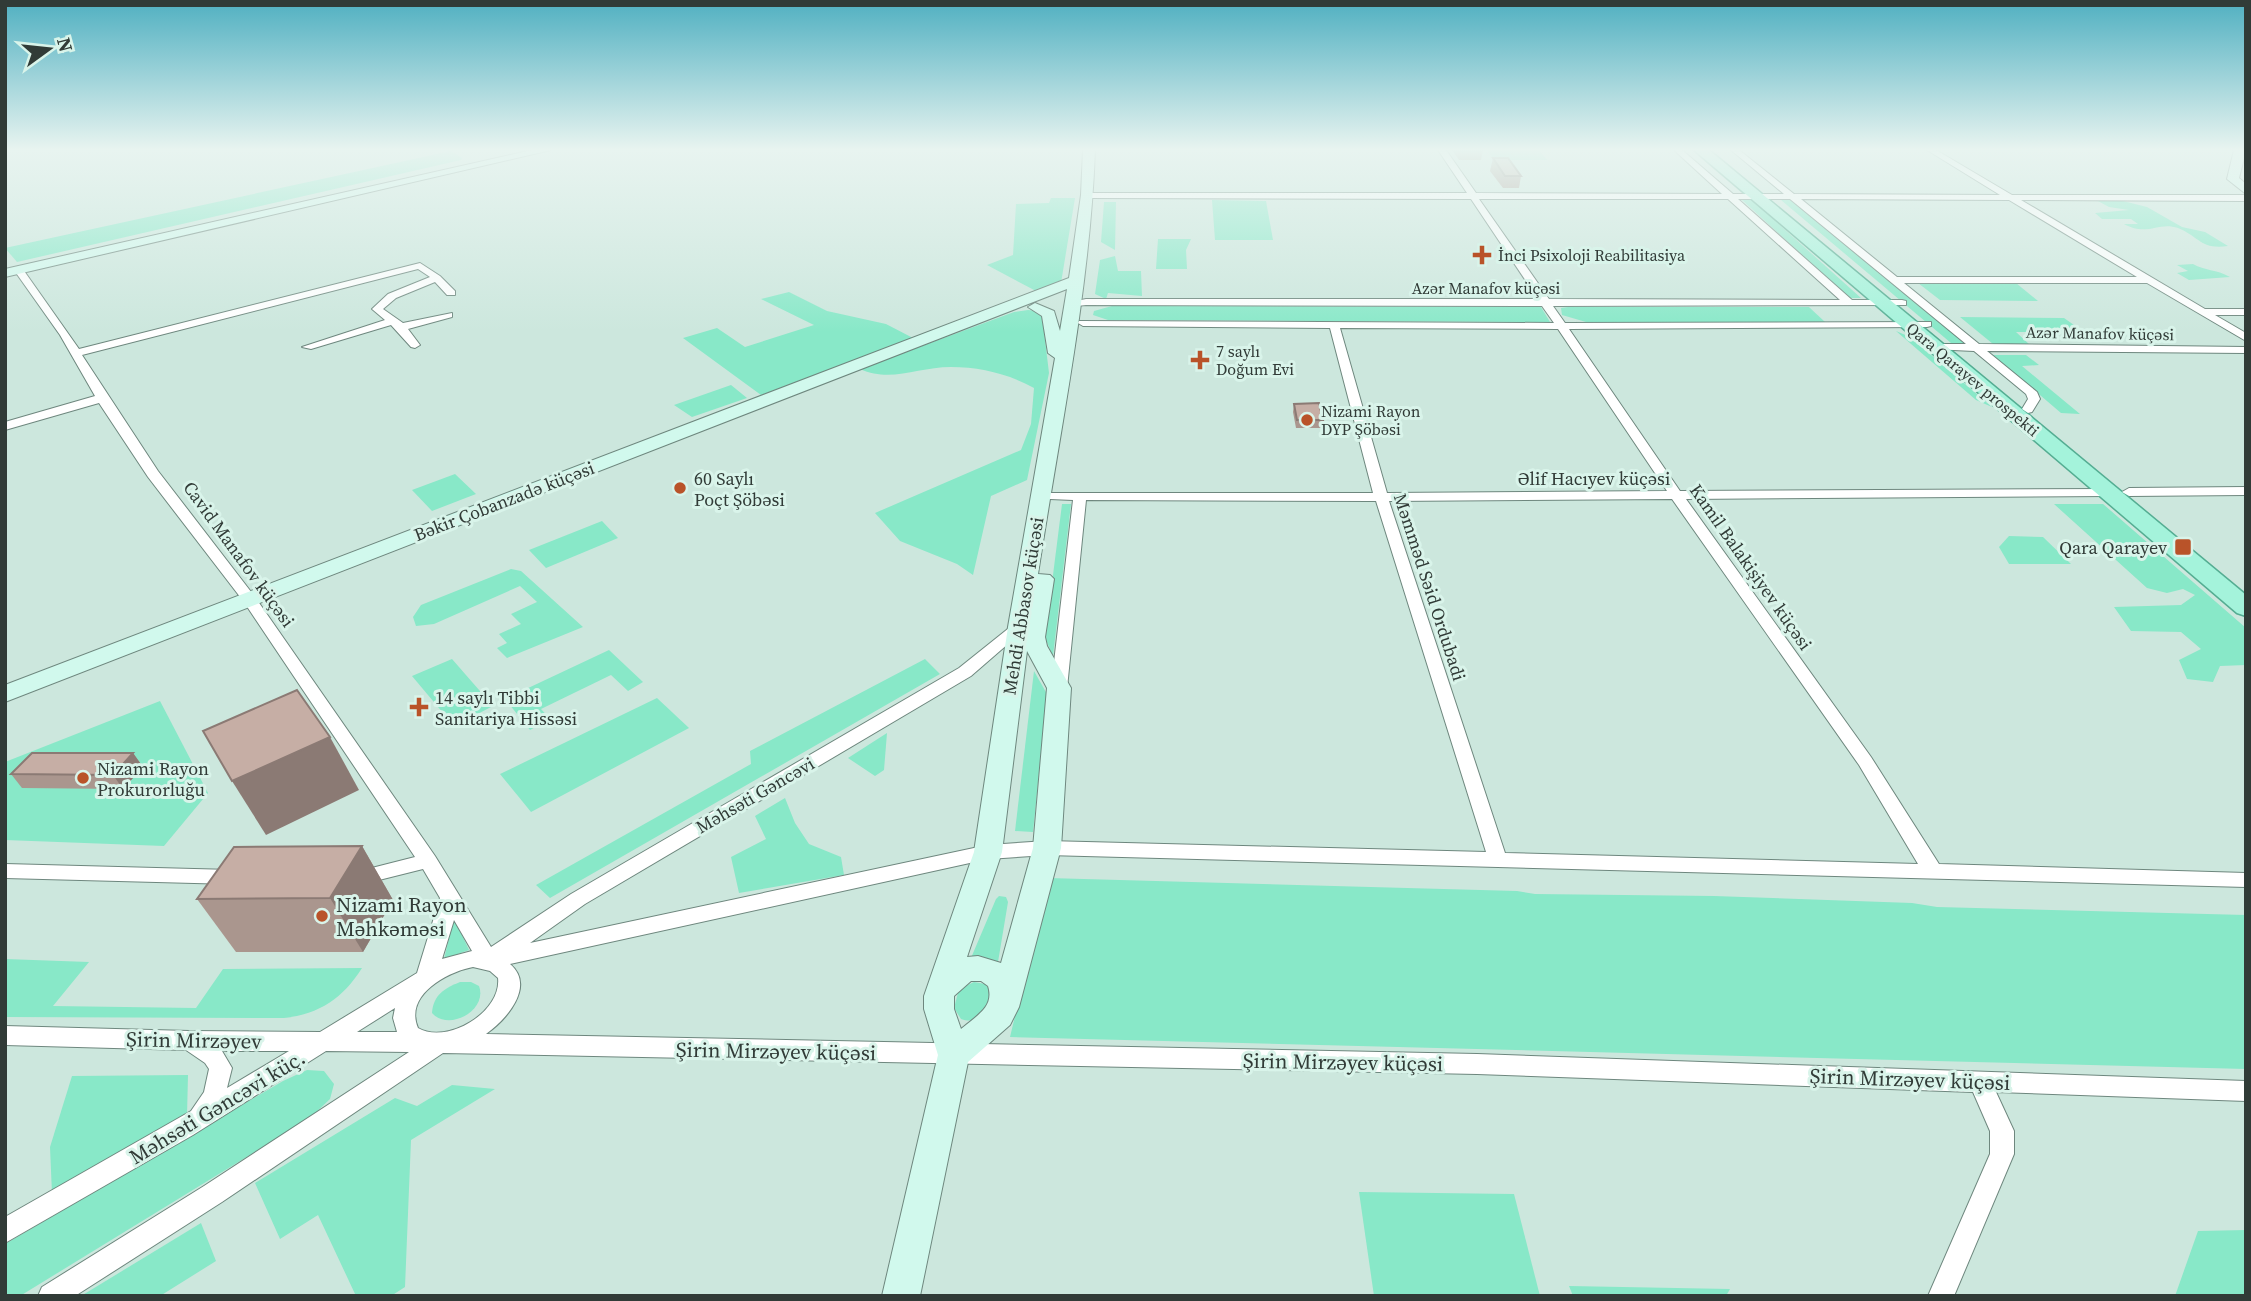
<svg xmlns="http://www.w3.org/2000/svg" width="2251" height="1301" font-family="'Source Serif 4',serif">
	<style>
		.green { fill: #88e8c8 }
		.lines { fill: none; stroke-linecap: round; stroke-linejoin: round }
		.street-casing { stroke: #6e877e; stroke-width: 2 }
		.secondary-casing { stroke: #6e877e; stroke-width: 2 }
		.primary-casing { stroke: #54ad92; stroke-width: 3 }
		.street { fill: #fff; fill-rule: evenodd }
		.secondary { fill: #d1f9ed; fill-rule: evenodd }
		.primary { fill: #a4f3db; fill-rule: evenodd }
		.wall { fill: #aa968e }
		.shaded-wall { fill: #8b7a74 }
		.building { fill: #c6aea5; stroke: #8b7a74; stroke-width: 2 }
		.poi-dot { fill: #b95329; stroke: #d9f4ea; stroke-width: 2.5 }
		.labels { text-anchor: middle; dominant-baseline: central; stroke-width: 6; stroke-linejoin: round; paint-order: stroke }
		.far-poi-label { font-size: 16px; fill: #313b37; stroke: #d9f4ea; text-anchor: start }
		.far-street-label { font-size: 16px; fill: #313b37; stroke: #d9f4ea }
		.poi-label { font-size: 18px; fill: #313b37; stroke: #d9f4ea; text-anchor: start }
		.street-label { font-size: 18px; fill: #313b37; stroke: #d9f4ea }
		.near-poi-label { font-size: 21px; fill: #313b37; stroke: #d9f4ea; text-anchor: start }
		.near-street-label { font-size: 21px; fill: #313b37; stroke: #d9f4ea }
	</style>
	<rect width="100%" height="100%" fill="#cce7dd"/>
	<g class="green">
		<polygon points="1487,150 1539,150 1547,160 1494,160"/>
		<polygon points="451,151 462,158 461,160 17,262 5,248"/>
		<polygon points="1051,198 1075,198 1061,283 1036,291 987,265 1013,255 1016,204 1049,203"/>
		<polygon points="1741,199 1752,200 1861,298 1849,298"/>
		<polygon points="1212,200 1266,201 1273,240 1215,240"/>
		<polygon points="1781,200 1792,200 1966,343 1951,343"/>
		<path d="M2096 200H2119L2147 207 2182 227 2205 232 2228 246C2201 250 2200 237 2178 228 2158 221 2148 237 2124 224H2138L2131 219H2102L2095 213 2129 210 2109 207Z"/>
		<polygon points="1104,202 1116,202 1115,250 1101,242"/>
		<polygon points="1158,239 1191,239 1186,250 1187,269 1156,269"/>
		<polygon points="1115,256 1118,271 1141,271 1142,296 1108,293 1106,299 1095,294 1100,260"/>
		<path d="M2193 264C2205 271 2216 269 2230 277L2189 280 2177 273 2188 271 2177 265Z"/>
		<polygon points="1918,283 2016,283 2038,301 1940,300"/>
		<polygon points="789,292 827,311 886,324 913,338 761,395 683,338 717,328 745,347 814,325 761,299"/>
		<polygon points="1112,306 1541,307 1550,322 1108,320 1093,315 1094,311"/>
		<polygon points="1568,307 1809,307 1825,322 1586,322 1562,315 1561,308"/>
		<path d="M1028 310 1038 311 1042 315 1049 373 1027 480 991 496 973 575 957 564 900 541 875 513 1021 450 1031 424 1034 388C1009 374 980 367 951 367 918 367 891 383 860 369L1014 312Z"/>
		<polygon points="1960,317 2064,318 2084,332 2016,332 2030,345 1993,344"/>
		<polygon points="1896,331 1910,337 1992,407 1976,400"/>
		<polygon points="1993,355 2026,355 2039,365 2022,366 2080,414 2061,413"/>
		<polygon points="731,385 747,398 692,417 674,405"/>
		<polygon points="455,474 476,494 432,511 412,490"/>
		<polygon points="1062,504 1071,504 1053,656 1045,638"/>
		<polygon points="2054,504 2103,504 2246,628 2246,665 2220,666 2213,682 2187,679 2179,660 2201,649 2181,632 2131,631 2114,607 2181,605 2195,595 2183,589 2167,593 2147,588"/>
		<polygon points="602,521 618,538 546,568 529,550"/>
		<polygon points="2009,536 2043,537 2071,564 2009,564 1999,547"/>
		<polygon points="511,569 521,571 583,627 507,658 497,648 507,643 499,634 521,624 511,614 537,602 520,586 434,624 416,626 413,617 421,605"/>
		<polygon points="609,650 643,682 628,691 611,675 541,709 550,719 530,730 505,699"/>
		<polygon points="452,659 493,706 454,726 412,676"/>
		<polygon points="925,659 940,674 550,898 536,885 751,764 750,751"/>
		<polygon points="1034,671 1047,694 1033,832 1015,831"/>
		<polygon points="657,698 689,728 531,812 500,774"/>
		<polygon points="160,701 208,793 164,846 5,840 5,762"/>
		<polygon points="887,733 884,770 875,776 848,758"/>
		<polygon points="785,798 795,823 809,844 841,857 844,875 739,893 731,857 766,839 755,816"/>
		<polygon points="1048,878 1517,891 1535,894 1714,896 1912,903 1937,907 2246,915 2246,1069 1010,1037"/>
		<polygon points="999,896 1006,897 1008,902 998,962 980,956 971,958 996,899"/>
		<polygon points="454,918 469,950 444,959"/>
		<path d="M5 959 89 962 53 1006 196 1008 223 969 362 968C343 998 320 1014 284 1018L5 1017Z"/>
		<path d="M460 982H471L479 986C488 1010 449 1032 432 1013 433 995 445 988 460 982Z"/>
		<path d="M974 982 985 984 992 992 988 1011C978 1019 973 1023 961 1019L954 1008 959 989Z"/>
		<polygon points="307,1070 324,1071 334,1084 330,1099 310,1118 20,1296 5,1296 5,1244 283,1081"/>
		<polygon points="188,1075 187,1116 52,1194 50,1147 72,1076"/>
		<polygon points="452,1085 495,1089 411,1140 405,1287 391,1296 356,1296 318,1215 280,1239 255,1183 395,1098 417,1106"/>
		<polygon points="1359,1192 1514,1194 1540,1296 1374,1296"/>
		<polygon points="201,1223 216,1261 160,1296 81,1296"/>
		<polygon points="2246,1230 2246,1296 2175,1296 2198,1231"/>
		<polygon points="1569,1286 1730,1289 1726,1296 1573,1296"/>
	</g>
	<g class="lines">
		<defs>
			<g id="street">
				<path d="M1438 150H1446L1476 193 1722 194 1674 150H1682L1733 194H1784L1731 150H1739L1794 194 2000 195 1927 150H1936L2012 195H2246V201L2021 200 2205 309H2246V315H2215L2246 333V341L2147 283H1904L1979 344 2246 347V353L1987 351 2037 392 2040 399 2032 412 2028 413 2022 409 2028 399 2026 394 1974 351 1932 349 1931 347 1936 344H1966L1790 199H1738L1852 300H1902L1906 301V305L1553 306 1565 323 1931 322V326L1927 327 1569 329 1680 491 2112 489 2114 492 2107 496 1686 499 1871 757 1939 864 2246 873V887L1047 855 988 859 510 964C536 986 506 1020 486 1034L1477 1054 2246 1081V1101L1996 1092 2014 1131V1154L1954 1296H1928L1990 1154V1131L1973 1092 1477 1074 443 1053 222 1202 75 1296H38L42 1287 204 1186 409 1052 326 1051 193 1135 5 1243V1217L191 1111 204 1092 209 1069 205 1063 186 1050 5 1045V1026L189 1031 320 1032 417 973 440 898 423 869 359 885 352 883 349 878 352 873 415 857 244 602 148 477 99 403 5 430V422L95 396 60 335 14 270 16 268H22L79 349 420 263 440 276 455 291V295H447L435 282 396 298 383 309 403 323 452 313V317L408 329 420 345 415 348 411 347 391 325 311 349 302 347 385 320 372 309 388 294 430 277 418 269 82 355 158 471 255 597 435 856 491 947 571 894 959 668 1014 624H1024L1027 627 1024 630 971 676 585 904 530 943 988 845 1047 841 1486 852 1376 501 1086 500 1067 688 1059 693 1051 688 1073 500 1050 499V493H1373L1330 328 1083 326 1078 323 1079 321 1554 323 1542 306 1086 305 1067 307V303L1086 299H1538L1471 199 1087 198 1083 195 1084 193H1467ZM1479 199H1728L1840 300 1549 299ZM1801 199 2009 200 2137 277H1897ZM1340 328 1558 329 1667 491 1387 493ZM1672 499 1859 765 1918 864 1505 853 1389 501ZM454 920 472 951 442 959ZM473 967 490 971 498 978C502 1012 447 1045 418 1028 404 995 447 972 473 967ZM395 1008 393 1018 397 1032H357ZM222 1051H289L227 1088 232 1068Z"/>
				<polygon points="2246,487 2246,495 2129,496 2122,492 2129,488"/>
				<polygon points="5,864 232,870 239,872 242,877 239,882 232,884 5,878"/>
			</g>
			<g id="secondary">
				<polygon points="532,150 551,150 5,277 5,269"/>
				<path d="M1083 150H1095C1090 290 1059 435 1038 574L1050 575 1054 579 1045 637 1047 646 1071 688 1061 848 1019 1007 1010 1025 968 1062 920 1296H882L938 1055 924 1009V996L974 852 1008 627 1055 358 1048 353 1042 316 1028 307 1035 303 1054 311 1060 331 1067 289 5 702V685L1069 278 1081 195ZM1027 651 1047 688 1033 848 1001 963 978 956 967 957 1002 852ZM971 981H981L988 986C995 1007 976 1016 961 1029L954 1009V996Z"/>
				<polygon points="2234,150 2246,150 2239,178 2246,184 2246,194 2227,179"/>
			</g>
			<polygon id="primary" points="1694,150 1709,150 2246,595 2246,616 2237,613"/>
		</defs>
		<use href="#street" class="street-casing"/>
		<use href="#secondary" class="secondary-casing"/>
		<use href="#primary" class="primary-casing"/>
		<use href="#street" class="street"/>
		<use href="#secondary" class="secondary"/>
		<use href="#primary" class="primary"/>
	</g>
	<g class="wall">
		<polygon points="1452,150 1483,150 1481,160 1459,160"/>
		<polygon points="1493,158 1521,176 1519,188 1503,188 1490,171"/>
		<polygon points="1294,404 1323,420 1322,428 1296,428 1293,412"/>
		<polygon points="133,753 143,767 123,789 22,788 11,774"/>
		<polygon points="362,846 393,900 363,952 236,952 197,899"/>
	</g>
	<g class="shaded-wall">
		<polygon points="330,737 359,790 266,835 232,781"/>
		<polygon points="133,753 143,767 123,789 113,775"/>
		<polygon points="362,846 393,900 363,952 330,898"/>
	</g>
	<g class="building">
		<polygon points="1493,158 1508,158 1521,176 1505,176"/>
		<polygon points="1319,403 1323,420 1297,420 1294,404"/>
		<polygon points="297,690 330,737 232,781 203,731"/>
		<polygon points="32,753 133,753 113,775 11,774"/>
		<polygon points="362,846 330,898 197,899 234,847"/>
	</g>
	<linearGradient id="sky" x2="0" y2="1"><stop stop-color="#50b0c1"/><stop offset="0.45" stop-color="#e8f4f0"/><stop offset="1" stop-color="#e8f4f0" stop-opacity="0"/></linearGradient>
	<rect width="2251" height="332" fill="url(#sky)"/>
	<g class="poi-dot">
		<path d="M1478.5 244.5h7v7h7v7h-7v7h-7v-7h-7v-7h7z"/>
		<path d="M1196.5 349.5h7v7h7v7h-7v7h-7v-7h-7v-7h7z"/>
		<circle cx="1307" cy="420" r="7"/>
		<circle cx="680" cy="488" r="7"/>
		<rect x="2174" y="538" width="18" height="18" rx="3.5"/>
		<path d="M415.5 696.5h7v7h7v7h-7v7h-7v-7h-7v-7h7z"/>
		<circle cx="83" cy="778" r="7"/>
		<circle cx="322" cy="916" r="7"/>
	</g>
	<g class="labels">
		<g class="far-poi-label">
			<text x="1498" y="255">İnci Psixoloji Reabilitasiya</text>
			<text x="1216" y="351">7 saylı<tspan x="1216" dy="18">Doğum Evi</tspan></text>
			<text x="1321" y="411">Nizami Rayon<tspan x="1321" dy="18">DYP Şöbəsi</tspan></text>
		</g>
		<g class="far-street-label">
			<text x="1486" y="288">Azər Manafov küçəsi</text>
			<text transform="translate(2100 333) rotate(1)">Azər Manafov küçəsi</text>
			<text transform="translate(1973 379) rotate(40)">Qara Qarayev prospekti</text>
		</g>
		<g class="poi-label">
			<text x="694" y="478">60 Saylı<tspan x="694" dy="21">Poçt Şöbəsi</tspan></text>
			<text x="2167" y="547" text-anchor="end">Qara Qarayev</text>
			<text x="435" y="697">14 saylı Tibbi<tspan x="435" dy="21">Sanitariya Hissəsi</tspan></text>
			<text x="97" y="768">Nizami Rayon<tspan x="97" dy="21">Prokurorluğu</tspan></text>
		</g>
		<g class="street-label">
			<text x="1594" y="478">Əlif Hacıyev küçəsi</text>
			<text transform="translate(504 501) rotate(-21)">Bəkir Çobanzadə küçəsi</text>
			<text transform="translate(239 554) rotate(54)">Cavid Manafov küçəsi</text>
			<text transform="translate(1751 567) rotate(55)">Kamil Balakişiyev küçəsi</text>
			<text transform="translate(1430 587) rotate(72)">Məmməd Səid Ordubadi</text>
			<text transform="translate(1023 606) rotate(-81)">Mehdi Abbasov küçəsi</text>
			<text transform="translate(755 795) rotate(-30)">Məhsəti Gəncəvi</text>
		</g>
		<g class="near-poi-label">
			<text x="336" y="904">Nizami Rayon<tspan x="336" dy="24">Məhkəməsi</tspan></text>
		</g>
		<g class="near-street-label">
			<text transform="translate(194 1040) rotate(1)">Şirin Mirzəyev</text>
			<text transform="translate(776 1051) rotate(1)">Şirin Mirzəyev küçəsi</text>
			<text transform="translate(1343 1062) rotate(1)">Şirin Mirzəyev küçəsi</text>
			<text transform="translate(1910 1079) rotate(2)">Şirin Mirzəyev küçəsi</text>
			<text transform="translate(217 1107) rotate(-31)">Məhsəti Gəncəvi küç.</text>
		</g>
	</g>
	<rect width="2251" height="1301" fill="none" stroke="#313b37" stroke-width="14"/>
	<g transform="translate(49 49) rotate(75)" stroke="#d9f4ea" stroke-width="5" paint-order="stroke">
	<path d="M0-5L12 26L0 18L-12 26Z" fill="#313b37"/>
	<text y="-10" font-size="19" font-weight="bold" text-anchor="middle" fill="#313b37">N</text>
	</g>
</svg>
